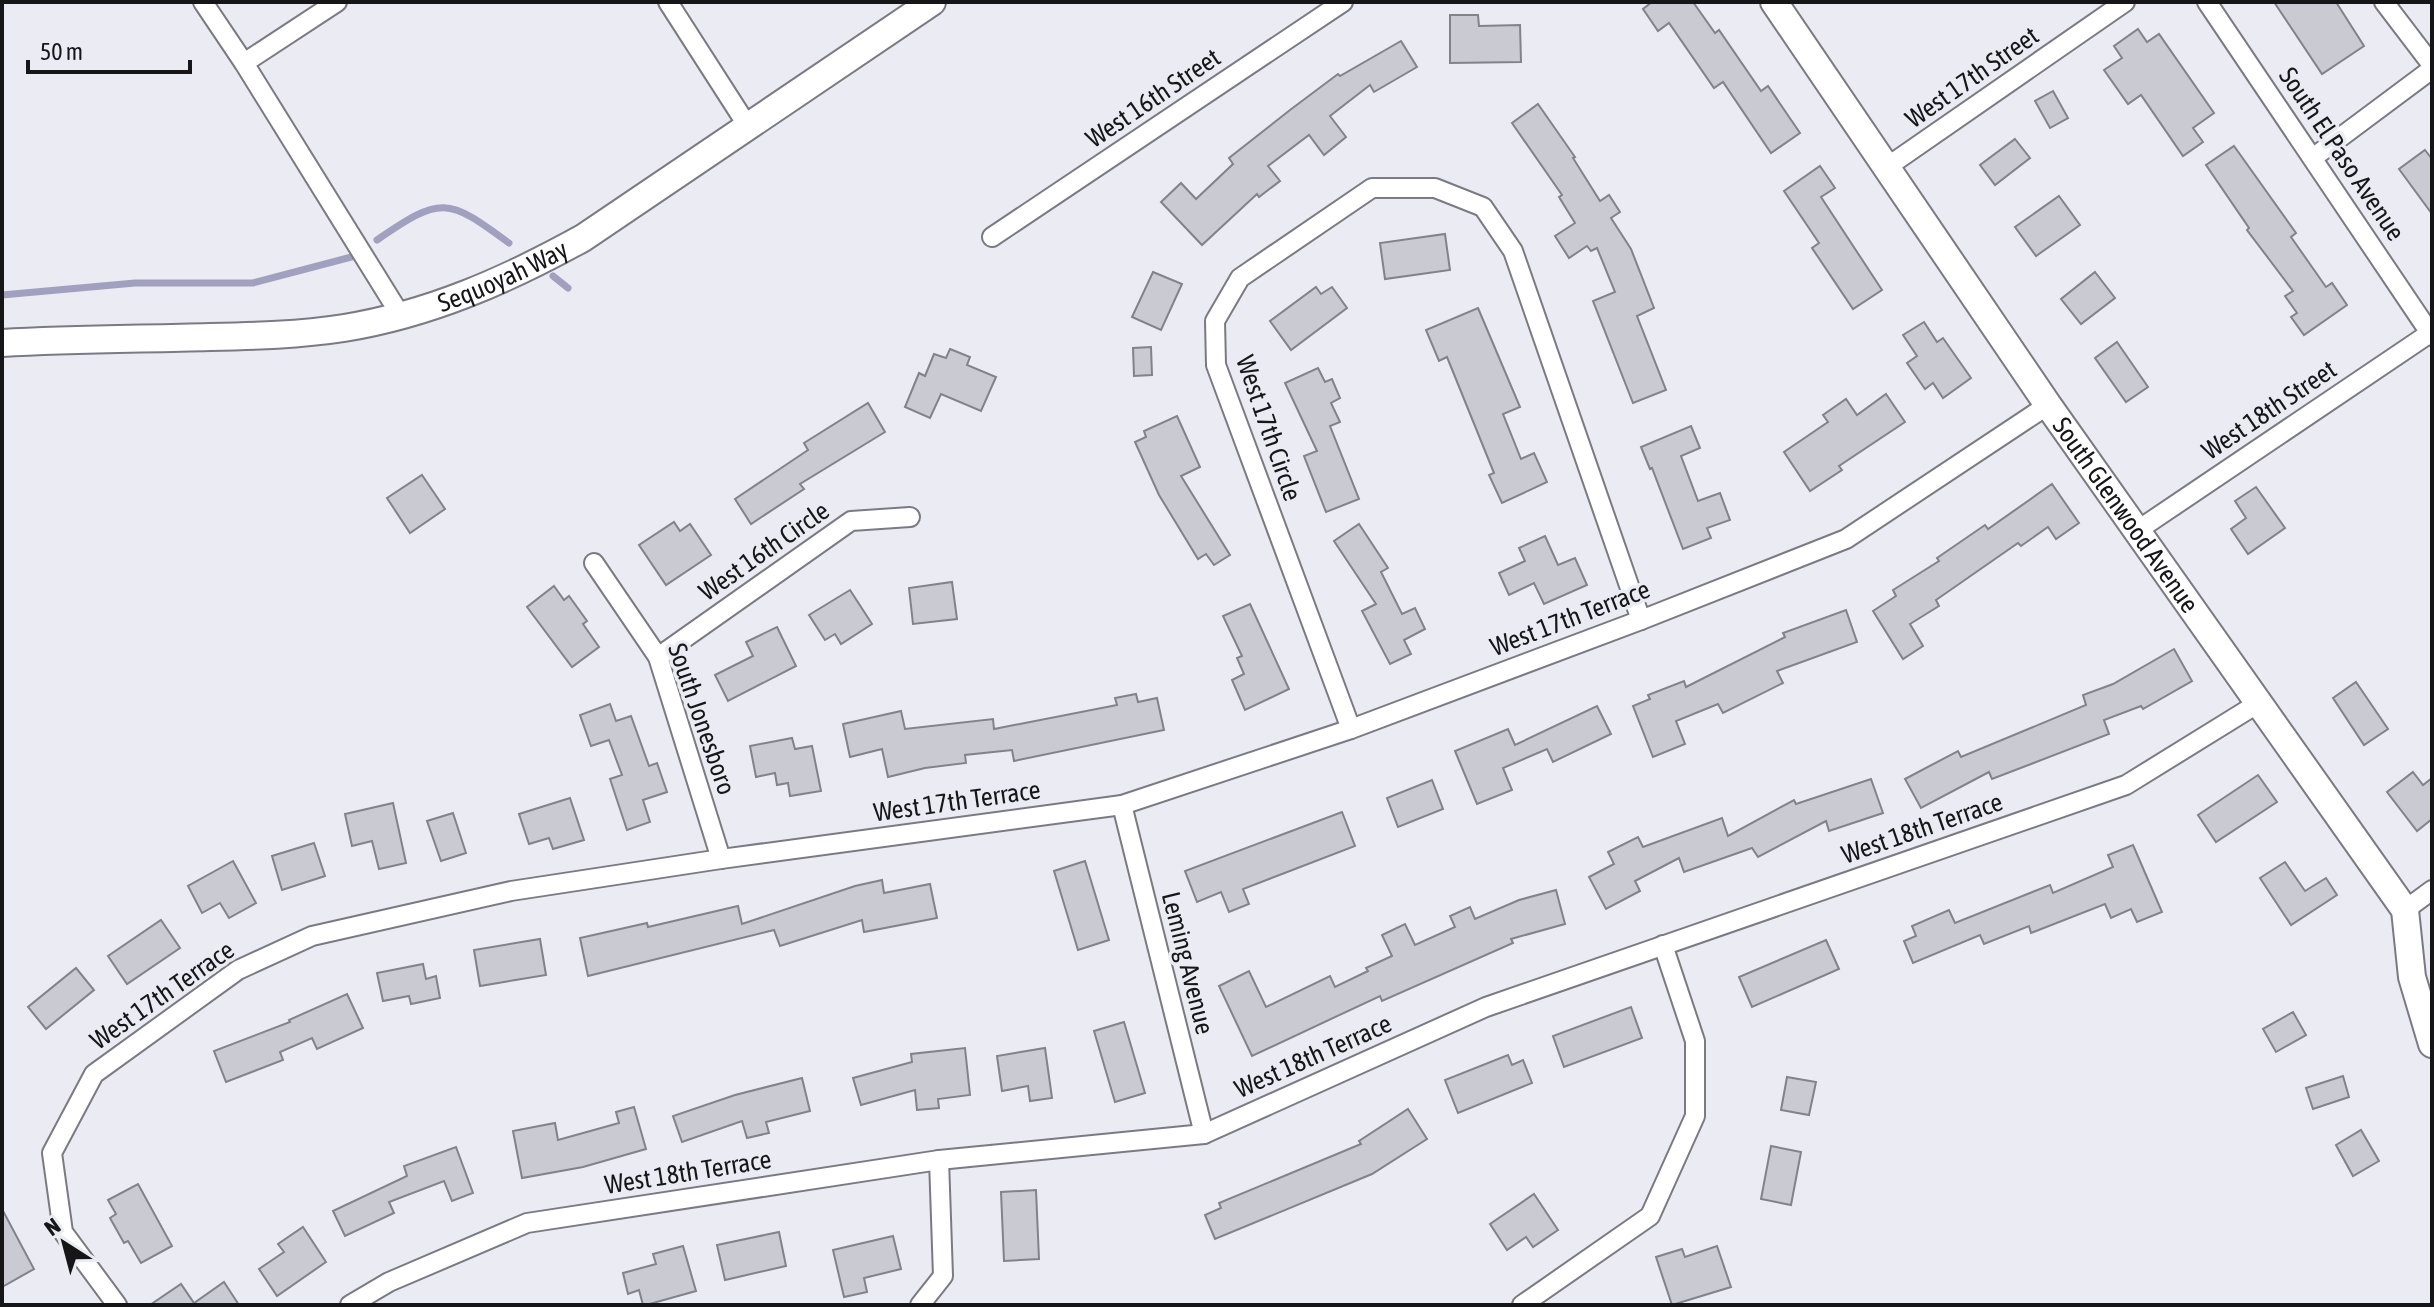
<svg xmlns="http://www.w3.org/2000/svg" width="2434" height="1307" font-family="'Asap Condensed',sans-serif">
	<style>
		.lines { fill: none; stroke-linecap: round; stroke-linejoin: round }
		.stream { stroke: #a1a0be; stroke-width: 7 }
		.building { fill: #cacad3; stroke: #82828a; stroke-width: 2 }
		.street-casing { stroke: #7b7a83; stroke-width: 22 }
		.secondary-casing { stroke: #7b7a83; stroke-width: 30 }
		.street { stroke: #fff; stroke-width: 18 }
		.secondary { stroke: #fff; stroke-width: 26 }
		.labels { text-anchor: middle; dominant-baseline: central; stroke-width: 7; stroke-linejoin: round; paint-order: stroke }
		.street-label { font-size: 26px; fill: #161619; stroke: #ebebf4 }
	</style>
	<rect width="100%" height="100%" fill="#ebebf4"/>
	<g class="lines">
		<g class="stream">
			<path d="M377 240C441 196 447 197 509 243"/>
			<polyline points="553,276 568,288"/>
			<polyline points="2,295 135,283 253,283 355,256"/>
		</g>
	</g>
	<g class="building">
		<polygon points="1652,2 1693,2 1715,33 1719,30 1761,91 1768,86 1800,133 1771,153 1723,82 1714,88 1669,23 1658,31 1643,9"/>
		<polygon points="2274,2 2336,2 2364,46 2322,74"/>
		<polygon points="1450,15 1478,15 1479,26 1520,25 1521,62 1450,63"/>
		<polygon points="2138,29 2147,42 2159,34 2214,113 2193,128 2203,142 2183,156 2141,95 2128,104 2104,70 2122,58 2114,46"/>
		<polygon points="1401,41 1417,67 1374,92 1370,85 1330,116 1346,137 1324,155 1309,135 1268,166 1280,181 1259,197 1257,194 1202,245 1161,202 1181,183 1196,199 1233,164 1229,158 1290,110 1338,74 1340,76"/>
		<polygon points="2053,91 2068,118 2050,128 2035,101"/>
		<polygon points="1538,104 1575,157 1573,158 1600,201 1609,195 1620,212 1611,218 1631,249 1654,308 1637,316 1666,390 1633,403 1593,301 1615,292 1597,248 1591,251 1587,246 1569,258 1555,236 1575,223 1559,197 1562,195 1512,123"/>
		<polygon points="2015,139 2030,158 1995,185 1980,165"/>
		<polygon points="2234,146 2296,233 2291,237 2326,287 2332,283 2347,305 2304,335 2291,317 2297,313 2285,296 2293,291 2247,230 2249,228 2206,165"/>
		<polygon points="2425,150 2432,159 2432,214 2399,169"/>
		<polygon points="1820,166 1835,188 1821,197 1882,290 1853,309 1812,248 1819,243 1784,191"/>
		<polygon points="2059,196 2080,225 2036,256 2015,227"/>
		<polygon points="1445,234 1450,270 1385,279 1380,243"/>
		<polygon points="1153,272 1182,284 1161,330 1132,317"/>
		<polygon points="2095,272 2115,298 2081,324 2061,299"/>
		<polygon points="1316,287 1321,294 1332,287 1347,308 1291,350 1270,321"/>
		<polygon points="1478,308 1520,407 1503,414 1521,459 1534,453 1547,482 1502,503 1489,475 1494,473 1447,357 1439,361 1426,330"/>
		<polygon points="1924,322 1937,342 1943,338 1971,378 1943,398 1933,383 1925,389 1907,363 1917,356 1903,335"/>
		<polygon points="2117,342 2148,387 2126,402 2095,358"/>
		<polygon points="1151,347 1152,375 1134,376 1133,348"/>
		<polygon points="950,349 970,357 967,365 996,377 981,411 941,394 930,418 905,407 919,373 925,376 934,354 946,358"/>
		<polygon points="1318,368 1325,382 1332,379 1340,398 1331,403 1340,422 1330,426 1359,499 1326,512 1304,456 1317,451 1285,383"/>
		<polygon points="1886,394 1905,422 1839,466 1842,470 1810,491 1784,452 1828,422 1823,415 1846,399 1857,415"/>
		<polygon points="868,403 885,432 800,484 804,489 751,524 735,499 808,450 804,443"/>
		<polygon points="1177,416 1200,467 1181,476 1230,555 1214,565 1206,554 1198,559 1159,495 1135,442 1146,437 1144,431"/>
		<polygon points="1691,426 1700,448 1681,456 1698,501 1720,493 1730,520 1707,528 1711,538 1683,549 1652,468 1650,469 1641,447"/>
		<polygon points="422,475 445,509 410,533 387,498"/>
		<polygon points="2052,484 2079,523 2056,539 2048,527 2021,546 2018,543 1936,600 1939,606 1910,624 1923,646 1903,659 1873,611 1896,596 1893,590 1939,561 1937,558 1985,525 1988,529"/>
		<polygon points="2256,487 2285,528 2248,554 2231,529 2246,518 2235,501"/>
		<polygon points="674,522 680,531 690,524 711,555 666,585 639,545"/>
		<polygon points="1359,524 1388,568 1381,572 1402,614 1415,608 1425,629 1404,640 1411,654 1390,664 1362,611 1376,604 1334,541"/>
		<polygon points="1545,536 1558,565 1575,558 1587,585 1544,604 1534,583 1509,595 1499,573 1525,561 1519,548"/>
		<polygon points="952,582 957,619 913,624 909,588"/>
		<polygon points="554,586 564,600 569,596 587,621 583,624 599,647 572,667 527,607"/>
		<polygon points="850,590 872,624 841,644 835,634 825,640 809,615"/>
		<polygon points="1250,604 1289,689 1245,710 1232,680 1244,674 1237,658 1242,656 1223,616"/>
		<polygon points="1846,610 1857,642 1777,671 1783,683 1723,713 1718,704 1676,721 1685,744 1653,757 1633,706 1650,699 1648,695 1684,681 1686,687 1785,637 1783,633"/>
		<polygon points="777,627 796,666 728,701 715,675 753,656 746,642"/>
		<polygon points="2174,649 2192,681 2143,709 2141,706 2104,720 2109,734 1992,779 1989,772 1921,808 1905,779 1958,751 1961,757 2086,705 2083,695 2113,684"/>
		<polygon points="2356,682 2388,729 2364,745 2333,698"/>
		<polygon points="1136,694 1138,702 1157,698 1164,730 1014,761 1012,750 965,755 966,763 925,768 888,777 882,749 850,757 843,724 901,711 905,729 993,719 994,729 1117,705 1115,698"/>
		<polygon points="610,704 616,721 631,716 649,766 657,763 667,792 643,800 650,822 627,830 610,779 622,775 609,740 591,746 580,715"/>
		<polygon points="1597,706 1611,734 1553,762 1547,749 1503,768 1512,790 1477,804 1455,751 1508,729 1515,745"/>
		<polygon points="792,738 795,749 812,746 821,791 790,796 788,783 777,785 775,773 756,777 750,746"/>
		<polygon points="2413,772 2423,785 2432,778 2432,819 2417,831 2387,792"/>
		<polygon points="2258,775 2277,802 2216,842 2198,815"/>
		<polygon points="1871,779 1883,813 1829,831 1826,821 1758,857 1752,848 1684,872 1679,858 1635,881 1640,891 1606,909 1589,877 1614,864 1608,852 1638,837 1643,847 1722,818 1728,836 1794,800 1796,804"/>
		<polygon points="1432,780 1443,809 1398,827 1387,798"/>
		<polygon points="570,798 584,840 553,849 549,838 529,844 519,814"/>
		<polygon points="393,803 406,863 379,869 372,841 352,846 345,814"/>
		<polygon points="1342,812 1355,846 1243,889 1249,904 1229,912 1221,892 1197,902 1185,871"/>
		<polygon points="453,813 466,853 441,861 427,821"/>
		<polygon points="314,843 325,876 282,890 272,856"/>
		<polygon points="2133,845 2162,912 2137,922 2131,909 2111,918 2105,904 2031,933 2029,926 1984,944 1980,935 1913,963 1904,941 1916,936 1912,926 1949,910 1955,923 2050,885 2053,893 2113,867 2108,855"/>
		<polygon points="233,861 256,903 229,918 220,903 202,913 188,886"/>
		<polygon points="1085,861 1109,940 1078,950 1054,871"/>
		<polygon points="2285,862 2305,891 2326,878 2337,895 2291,925 2260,878"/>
		<polygon points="882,880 884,893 930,884 937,918 864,932 862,920 780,946 774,930 588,976 580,938 647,923 648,927 738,906 742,924 855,886"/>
		<polygon points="1556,890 1565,924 1511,939 1513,943 1382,1001 1380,996 1252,1056 1219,986 1249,971 1266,1007 1330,976 1335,987 1368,971 1366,968 1392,956 1382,935 1405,924 1415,945 1455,927 1450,916 1470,907 1475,919 1519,900"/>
		<polygon points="161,920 180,948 127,984 108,956"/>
		<polygon points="540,939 546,975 480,986 474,950"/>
		<polygon points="1826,940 1839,969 1752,1007 1739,977"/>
		<polygon points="423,964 426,979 436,976 440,998 411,1004 409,996 383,1001 377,973"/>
		<polygon points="76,968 94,990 46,1029 28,1007"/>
		<polygon points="347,994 363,1028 317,1049 312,1038 280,1052 283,1060 226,1082 214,1051 290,1022 289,1020"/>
		<polygon points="1631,1007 1642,1038 1564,1067 1553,1036"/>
		<polygon points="2293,1012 2306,1035 2276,1052 2263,1029"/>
		<polygon points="1124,1022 1145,1093 1115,1102 1094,1031"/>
		<polygon points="965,1048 970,1095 938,1099 939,1108 917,1110 915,1090 861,1105 853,1078 912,1062 911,1054"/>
		<polygon points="1045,1048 1052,1098 1030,1101 1028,1086 1002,1091 997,1056"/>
		<polygon points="1508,1055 1512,1065 1523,1060 1532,1083 1458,1113 1445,1080"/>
		<polygon points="2343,1076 2349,1097 2313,1109 2306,1088"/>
		<polygon points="1787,1077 1816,1082 1809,1115 1781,1110"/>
		<polygon points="802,1078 810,1111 766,1122 769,1133 747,1138 742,1121 682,1142 673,1116 735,1095"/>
		<polygon points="634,1107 646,1149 583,1167 522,1178 513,1131 555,1123 558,1140 619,1123 616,1112"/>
		<polygon points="1408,1109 1427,1139 1372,1174 1215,1239 1205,1215 1221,1208 1219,1203 1361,1144 1359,1141"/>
		<polygon points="2361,1130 2379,1161 2353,1176 2336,1145"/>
		<polygon points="1771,1146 1801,1152 1791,1205 1761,1199"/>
		<polygon points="456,1147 473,1193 452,1201 444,1181 389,1202 394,1213 345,1236 333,1211 407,1176 404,1166"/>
		<polygon points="138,1184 172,1246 141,1263 128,1241 124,1243 110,1218 116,1214 108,1200"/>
		<polygon points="1036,1190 1039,1259 1004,1261 1001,1192"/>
		<polygon points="1534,1194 1558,1230 1533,1247 1526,1237 1507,1250 1490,1224"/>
		<polygon points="2,1209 34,1269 2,1287"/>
		<polygon points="303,1227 326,1262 277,1296 259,1269 284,1252 278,1244"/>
		<polygon points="779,1232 786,1266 725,1280 717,1245"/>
		<polygon points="893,1236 901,1269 864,1278 867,1292 844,1297 833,1250"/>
		<polygon points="683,1246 696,1291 646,1305 643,1305 639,1290 628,1294 623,1273 656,1264 653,1254"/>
		<polygon points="1717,1246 1731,1287 1672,1305 1656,1257 1682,1249 1685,1257"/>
		<polygon points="224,1282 239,1305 150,1305 181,1284 194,1303"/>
	</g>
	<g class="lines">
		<defs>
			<g id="street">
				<polyline points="203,2 244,63 401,316"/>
				<polyline points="668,2 747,125"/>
				<polyline points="2207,2 2432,336"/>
				<polyline points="2384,2 2432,65"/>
				<polyline points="244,63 337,2"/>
				<polyline points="2314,157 2432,69"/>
				<polyline points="1887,167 2125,2"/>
				<polyline points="992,237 1343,2"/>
				<polyline points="2138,530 2430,333"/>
				<polyline points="594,563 658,657 721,859"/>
				<polyline points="658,657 851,521 910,517"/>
				<polyline points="1351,729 1216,365 1215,321 1240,278 1372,188 1435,188 1483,207 1513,251 1641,620"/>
				<polyline points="1122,805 1204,1134"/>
				<polyline points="2405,910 2432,890"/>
				<polyline points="117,1305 63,1232 52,1153 94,1074 238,970 312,936 511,891 721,859 1122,805 1351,729 1641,620 1846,539 2048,405"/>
				<polyline points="350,1305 389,1282 527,1223 939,1160 1204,1134 1486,1007 2126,785 2257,704"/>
				<polyline points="920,1305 943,1276 939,1160"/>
				<polyline points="1522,1305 1650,1216 1695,1116 1695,1041 1663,945"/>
			</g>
			<g id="secondary">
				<path id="s1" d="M1774 2 2048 405 2405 910 2412 977 2432 1044"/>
				<path id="s2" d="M2 343C71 339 141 339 210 337 255 336 299 335 344 328 430 314 507 280 583 238L932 2"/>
			</g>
		</defs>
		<use href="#street" class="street-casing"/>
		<use href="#secondary" class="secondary-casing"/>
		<use href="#street" class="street"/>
		<use href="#secondary" class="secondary"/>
	</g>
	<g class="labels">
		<g class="street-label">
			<text transform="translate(1972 77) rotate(-35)">West 17th Street</text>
			<text transform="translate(1153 98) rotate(-34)">West 16th Street</text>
			<text transform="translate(2342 154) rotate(56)">South El Paso Avenue</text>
			<text stroke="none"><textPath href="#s2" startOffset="510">Sequoyah Way</textPath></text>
			<text transform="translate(2269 410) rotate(-34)">West 18th Street</text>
			<text transform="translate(1269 428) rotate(71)">West 17th Circle</text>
			<text stroke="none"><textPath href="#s1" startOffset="622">South Glenwood Avenue</textPath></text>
			<text transform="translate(764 551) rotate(-35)">West 16th Circle</text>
			<text transform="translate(1570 618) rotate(-21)">West 17th Terrace</text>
			<text transform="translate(702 719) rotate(71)">South Jonesboro</text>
			<text transform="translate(957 801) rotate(-8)">West 17th Terrace</text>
			<text transform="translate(1922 828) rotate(-19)">West 18th Terrace</text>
			<text transform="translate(1188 963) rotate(76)">Leming Avenue</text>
			<text transform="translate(162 995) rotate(-35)">West 17th Terrace</text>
			<text transform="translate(1313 1056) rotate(-24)">West 18th Terrace</text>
			<text transform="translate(688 1172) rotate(-9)">West 18th Terrace</text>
		</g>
	</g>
	<rect width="2434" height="1307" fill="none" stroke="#161619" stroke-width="8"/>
	<g transform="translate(64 1243) rotate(324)" stroke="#ebebf4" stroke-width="6" paint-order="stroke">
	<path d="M0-6L14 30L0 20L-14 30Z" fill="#161619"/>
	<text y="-12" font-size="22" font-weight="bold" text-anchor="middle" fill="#161619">N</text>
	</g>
	<path d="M28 60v12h162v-12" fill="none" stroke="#161619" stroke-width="4"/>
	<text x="40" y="60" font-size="24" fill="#161619" stroke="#ebebf4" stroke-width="6" paint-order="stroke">50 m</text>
</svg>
